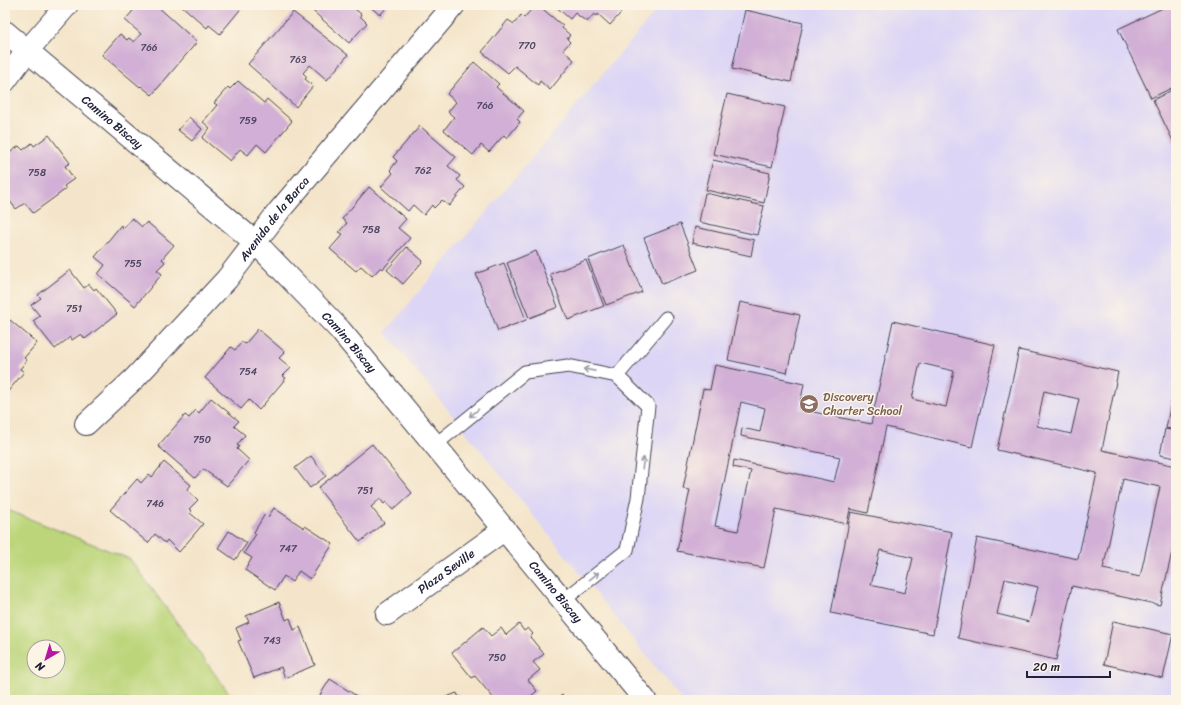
<svg xmlns="http://www.w3.org/2000/svg" width="1181" height="705" font-family="Sriracha,sans-serif">
	<style>
		.built { fill: #dcd5f6 }
		.green { fill: #bcd57a; stroke: #6f7c5a; fill-rule: evenodd }
		.building { fill: #d1afd6; fill-rule: evenodd }
		.lines { fill: none; stroke-linecap: round; stroke-linejoin: round }
		.service-casing { stroke: #423f50; stroke-width: 15 }
		.minor-casing { stroke: #423f50; stroke-width: 24 }
		.service { stroke: #fff; stroke-width: 13 }
		.minor { stroke: #fff; stroke-width: 22 }
		.oneway { stroke: #9c9ca7 }
		.labels { text-anchor: middle; dominant-baseline: central; stroke-width: 3; stroke-linejoin: round; paint-order: stroke }
		.number-label { font-size: 10px; fill: #4e4562 }
		.street-label { font-size: 12px; fill: #22223b; stroke: #fcf5e5 }
		.education-label { font-size: 12px; fill: #785e54; stroke: #fcf5e5; text-anchor: start }
	</style>
	<rect width="100%" height="100%" fill="#fcf5e5"/>
	<filter id="ink" filterUnits="userSpaceOnUse"><feTurbulence type="fractalNoise" baseFrequency=".025" numOctaves="2"/><feDisplacementMap in="SourceGraphic" scale="8" xChannelSelector="R" yChannelSelector="G"/><feConvolveMatrix kernelMatrix="1 2 1 2 8 2 1 2 1" color-interpolation-filters="sRGB"/></filter>
	<filter id="wash" filterUnits="userSpaceOnUse"><feTurbulence type="fractalNoise" baseFrequency=".012" numOctaves="4" result="noise"/><feDisplacementMap in="SourceGraphic" scale="16" xChannelSelector="R" yChannelSelector="G"/><feGaussianBlur stdDeviation="0.9" result="paint"/><feColorMatrix in="noise" values="0 0 0 0 0 0 0 0 0 0 0 0 0 0 0 0 0 1.4 0 .05"/><feComposite in="paint" operator="in"/></filter>
	<g filter="url(#wash)">
		<rect width="100%" height="100%" fill="#f4e5ca"/>
		<polygon class="built" points="661,5 1176,5 1176,700 682,700 385,332"/>
		<path class="green" d="M5 509 130 559 234 700H5ZM34 647H58V671H34Z"/>
		<g id="blocks">
			<g class="building">
				<polygon points="138,5 156,5 197,42 152,95 141,86 140,87 102,55 120,34 127,40 129,38 134,42 141,34 125,20"/>
				<polygon points="181,5 244,5 220,34 209,25 207,28"/>
				<polygon points="306,5 361,5 356,10 361,14 360,16 367,23 349,43"/>
				<polygon points="368,5 389,5 380,15"/>
				<polygon points="535,5 538,5 563,26 562,28 570,35 567,39 570,42 563,50 574,60 550,90 540,81 538,85 515,66 508,73 482,52 508,20 514,24 521,15 524,18"/>
				<polygon points="554,5 628,5 610,25 598,14 597,16 594,14 587,22 575,13 570,19"/>
				<polygon points="1169,5 1175,5 1176,8 1176,86 1151,98 1118,29"/>
				<polygon points="745,10 803,23 791,82 732,69"/>
				<polygon points="293,12 348,55 327,80 310,65 303,73 307,77 305,79 313,86 296,107 248,64"/>
				<polygon points="474,62 499,84 496,87 524,111 517,119 520,122 507,138 504,135 489,152 481,145 473,155 444,130 454,117 448,112 456,102 447,94"/>
				<polygon points="238,81 264,103 267,99 292,121 266,152 257,144 248,155 240,149 230,161 202,138 210,128 203,122 217,105 214,103 228,87 230,89"/>
				<polygon points="1176,88 1176,147 1153,100"/>
				<polygon points="727,94 785,107 772,167 713,154"/>
				<polygon points="189,117 202,129 192,141 178,130"/>
				<polygon points="420,126 456,157 448,166 460,176 457,180 465,187 449,206 442,200 434,208 432,205 424,215 413,205 408,211 381,187 393,173 390,170 397,161 393,157"/>
				<polygon points="49,135 70,163 65,166 74,179 64,186 66,189 33,213 25,203 16,209 5,195 5,156 19,146 23,150 32,143 34,146"/>
				<polygon points="713,160 770,173 764,203 706,190"/>
				<polygon points="369,187 406,219 398,228 410,238 383,269 381,267 372,276 361,266 356,271 330,249 343,234 339,232 347,223 342,219"/>
				<polygon points="705,193 764,206 757,235 699,222"/>
				<polygon points="132,218 142,227 147,222 174,245 162,259 165,262 157,270 162,274 135,306 98,274 105,265 95,257 121,225 123,228"/>
				<polygon points="680,224 698,270 662,284 644,238"/>
				<polygon points="695,227 754,240 751,256 692,243"/>
				<polygon points="624,245 642,292 606,305 588,259"/>
				<polygon points="407,247 423,261 403,284 387,270"/>
				<polygon points="536,251 558,307 529,318 507,263"/>
				<polygon points="586,260 604,306 568,320 550,274"/>
				<polygon points="504,263 526,320 498,331 476,274"/>
				<polygon points="70,270 84,288 89,284 94,290 96,288 117,314 85,339 81,334 72,340 70,337 55,349 33,321 40,316 31,305 41,298 38,295"/>
				<polygon points="740,302 800,315 787,373 728,360"/>
				<polygon points="10,320 37,343 24,358 27,360 20,369 24,372 5,395 5,326"/>
				<path d="M893 321 995 345 972 447 886 427 868 513 850 509 847 524 776 509 764 568 677 551 690 490 683 489 703 389 710 390 715 365 804 384 799 409 871 424ZM920 363 954 371 946 407 912 399ZM741 402 765 408 760 432 742 428 741 436 840 457 834 482 734 460 733 467 751 471 738 531 715 526Z"/>
				<polygon points="258,329 285,352 279,358 291,368 283,376 286,378 259,410 249,400 241,409 205,378 231,347 235,350 242,342 245,344"/>
				<path d="M1019 350 1118 372 1102 450 1176 466V534L1160 605 1072 586 1056 660 958 638 977 538 1078 559 1097 473 997 450ZM1044 391 1079 399 1071 434 1037 426ZM1123 479 1160 487 1140 577 1103 569ZM1005 579 1038 587 1029 622 997 614Z"/>
				<polygon points="1175,383 1176,383 1176,430 1166,428"/>
				<polygon points="211,398 239,421 234,426 245,435 237,445 239,446 237,449 249,460 227,486 203,469 195,478 158,446 185,415 189,418 196,410 199,413"/>
				<polygon points="1165,429 1176,431 1176,458 1160,455"/>
				<polygon points="372,444 412,493 393,510 386,502 384,504 380,499 371,507 384,523 360,542 318,488"/>
				<polygon points="311,456 326,476 310,488 295,468"/>
				<polygon points="164,462 191,485 187,490 198,500 189,509 192,511 190,513 203,524 179,552 167,540 165,543 155,534 148,543 110,510 137,479 141,483 149,474 152,477"/>
				<polygon points="274,508 304,528 305,526 333,544 310,579 299,571 292,582 284,576 275,590 245,570 252,558 244,553 256,534 254,532 265,514 268,517"/>
				<path d="M851 512 952 532 933 634 831 613ZM880 550 913 558 905 593 871 585Z"/>
				<polygon points="229,531 247,543 235,560 218,548"/>
				<polygon points="279,602 286,620 290,618 294,630 300,627 315,665 285,678 281,667 254,678 238,641 241,640 236,628 249,622 246,616"/>
				<polygon points="1113,621 1173,634 1163,678 1104,664"/>
				<polygon points="519,624 524,631 528,628 533,634 530,637 544,654 533,662 540,670 528,680 537,691 526,700 495,700 475,676 472,678 452,653 483,627 491,636 501,628 506,635"/>
				<polygon points="330,679 363,700 317,700"/>
				<polygon points="457,693 460,700 438,700"/>
				<polygon points="562,695 567,700 556,700"/>
			</g>
		</g>
	</g>
	<g filter="url(#ink)">
		<use href="#blocks" fill-opacity="0" stroke="#423f50" stroke-width="1"/>
		<g class="lines">
			<defs>
				<g id="service">
					<polyline points="617,376 666,318"/>
					<polyline points="435,445 525,372 568,366 617,376 648,406 638,498 627,550 564,600"/>
				</g>
				<g id="minor">
					<path id="s1" d="M5 32 255 242 340 330 645 700"/>
					<polyline points="5,81 27,51 67,5"/>
					<path id="s2" d="M86 424 135 378 227 279 279 211 454 5"/>
					<path id="s3" d="M387 614 505 529"/>
				</g>
			</defs>
			<use href="#service" class="service-casing"/>
			<use href="#minor" class="minor-casing"/>
			<use href="#service" class="service"/>
			<use href="#minor" class="minor"/>
		</g>
		<defs><path id="oneway-shaft" d="M-6 0H5M1.5-3L5.5 0L1.5 3" fill="none" stroke-width="1.6" stroke-linecap="round" stroke-linejoin="round"/></defs>
		<g class="oneway">
			<use href="#oneway-shaft" transform="translate(589 370) rotate(-169)"/>
			<use href="#oneway-shaft" transform="translate(474 413) rotate(140)"/>
			<use href="#oneway-shaft" transform="translate(643 463) rotate(-83)"/>
			<use href="#oneway-shaft" transform="translate(594 576) rotate(-39)"/>
		</g>
	</g>
	<defs>
		<symbol id="school-disc" viewBox="-11 -11 22 22"><circle r="9.5" fill="#8d6e63" stroke="#fcf5e5"/><path d="M0-5L7-2L0 1L-7-2ZM-4 1L0 2.5L4 1V4Q0 6-4 4Z" fill="#fff"/></symbol>
	</defs>
	<g fill-rule="evenodd">
		<use href="#school-disc" x="798" y="393" width="22" height="22"/>
	</g>
	<g class="labels">
		<g class="number-label">
			<text x="527" y="46">770</text>
			<text x="149" y="48">766</text>
			<text x="298" y="60">763</text>
			<text x="485" y="106">766</text>
			<text x="248" y="121">759</text>
			<text x="423" y="171">762</text>
			<text x="37" y="173">758</text>
			<text x="371" y="230">758</text>
			<text x="133" y="264">755</text>
			<text x="74" y="309">751</text>
			<text x="248" y="372">754</text>
			<text x="202" y="440">750</text>
			<text x="365" y="491">751</text>
			<text x="155" y="504">746</text>
			<text x="288" y="549">747</text>
			<text x="272" y="641">743</text>
			<text x="497" y="658">750</text>
		</g>
		<g class="street-label">
			<text stroke="none"><textPath href="#s1" startOffset="140">Camino Biscay</textPath></text>
			<text stroke="none"><textPath href="#s2" startOffset="279">Avenida de la Barca</textPath></text>
			<text stroke="none"><textPath href="#s1" startOffset="464">Camino Biscay</textPath></text>
			<text stroke="none"><textPath href="#s3" startOffset="73">Plaza Seville</textPath></text>
			<text stroke="none"><textPath href="#s1" startOffset="788">Camino Biscay</textPath></text>
		</g>
		<g class="education-label">
			<text x="823" y="397">Discovery<tspan x="823" dy="14">Charter School</tspan></text>
		</g>
	</g>
	<rect width="1181" height="705" fill="none" stroke="#fcf5e5" stroke-width="20"/>
	<g transform="translate(46 659) rotate(218)"><circle r="19" fill="#fcf5e5" stroke="#a5a1a1"/>
	<path d="M0-3L7 15L0 10L-7 15Z" fill="#b5179e"/>
	<text y="-6" font-size="11" font-weight="bold" text-anchor="middle" fill="#22223b">N</text>
	</g>
	<path d="M1027 671v6h83v-6" fill="none" stroke="#22223b" stroke-width="2"/>
	<text x="1033" y="671" font-size="12" fill="#22223b" stroke="#fcf5e5" stroke-width="3" paint-order="stroke">20 m</text>
</svg>
